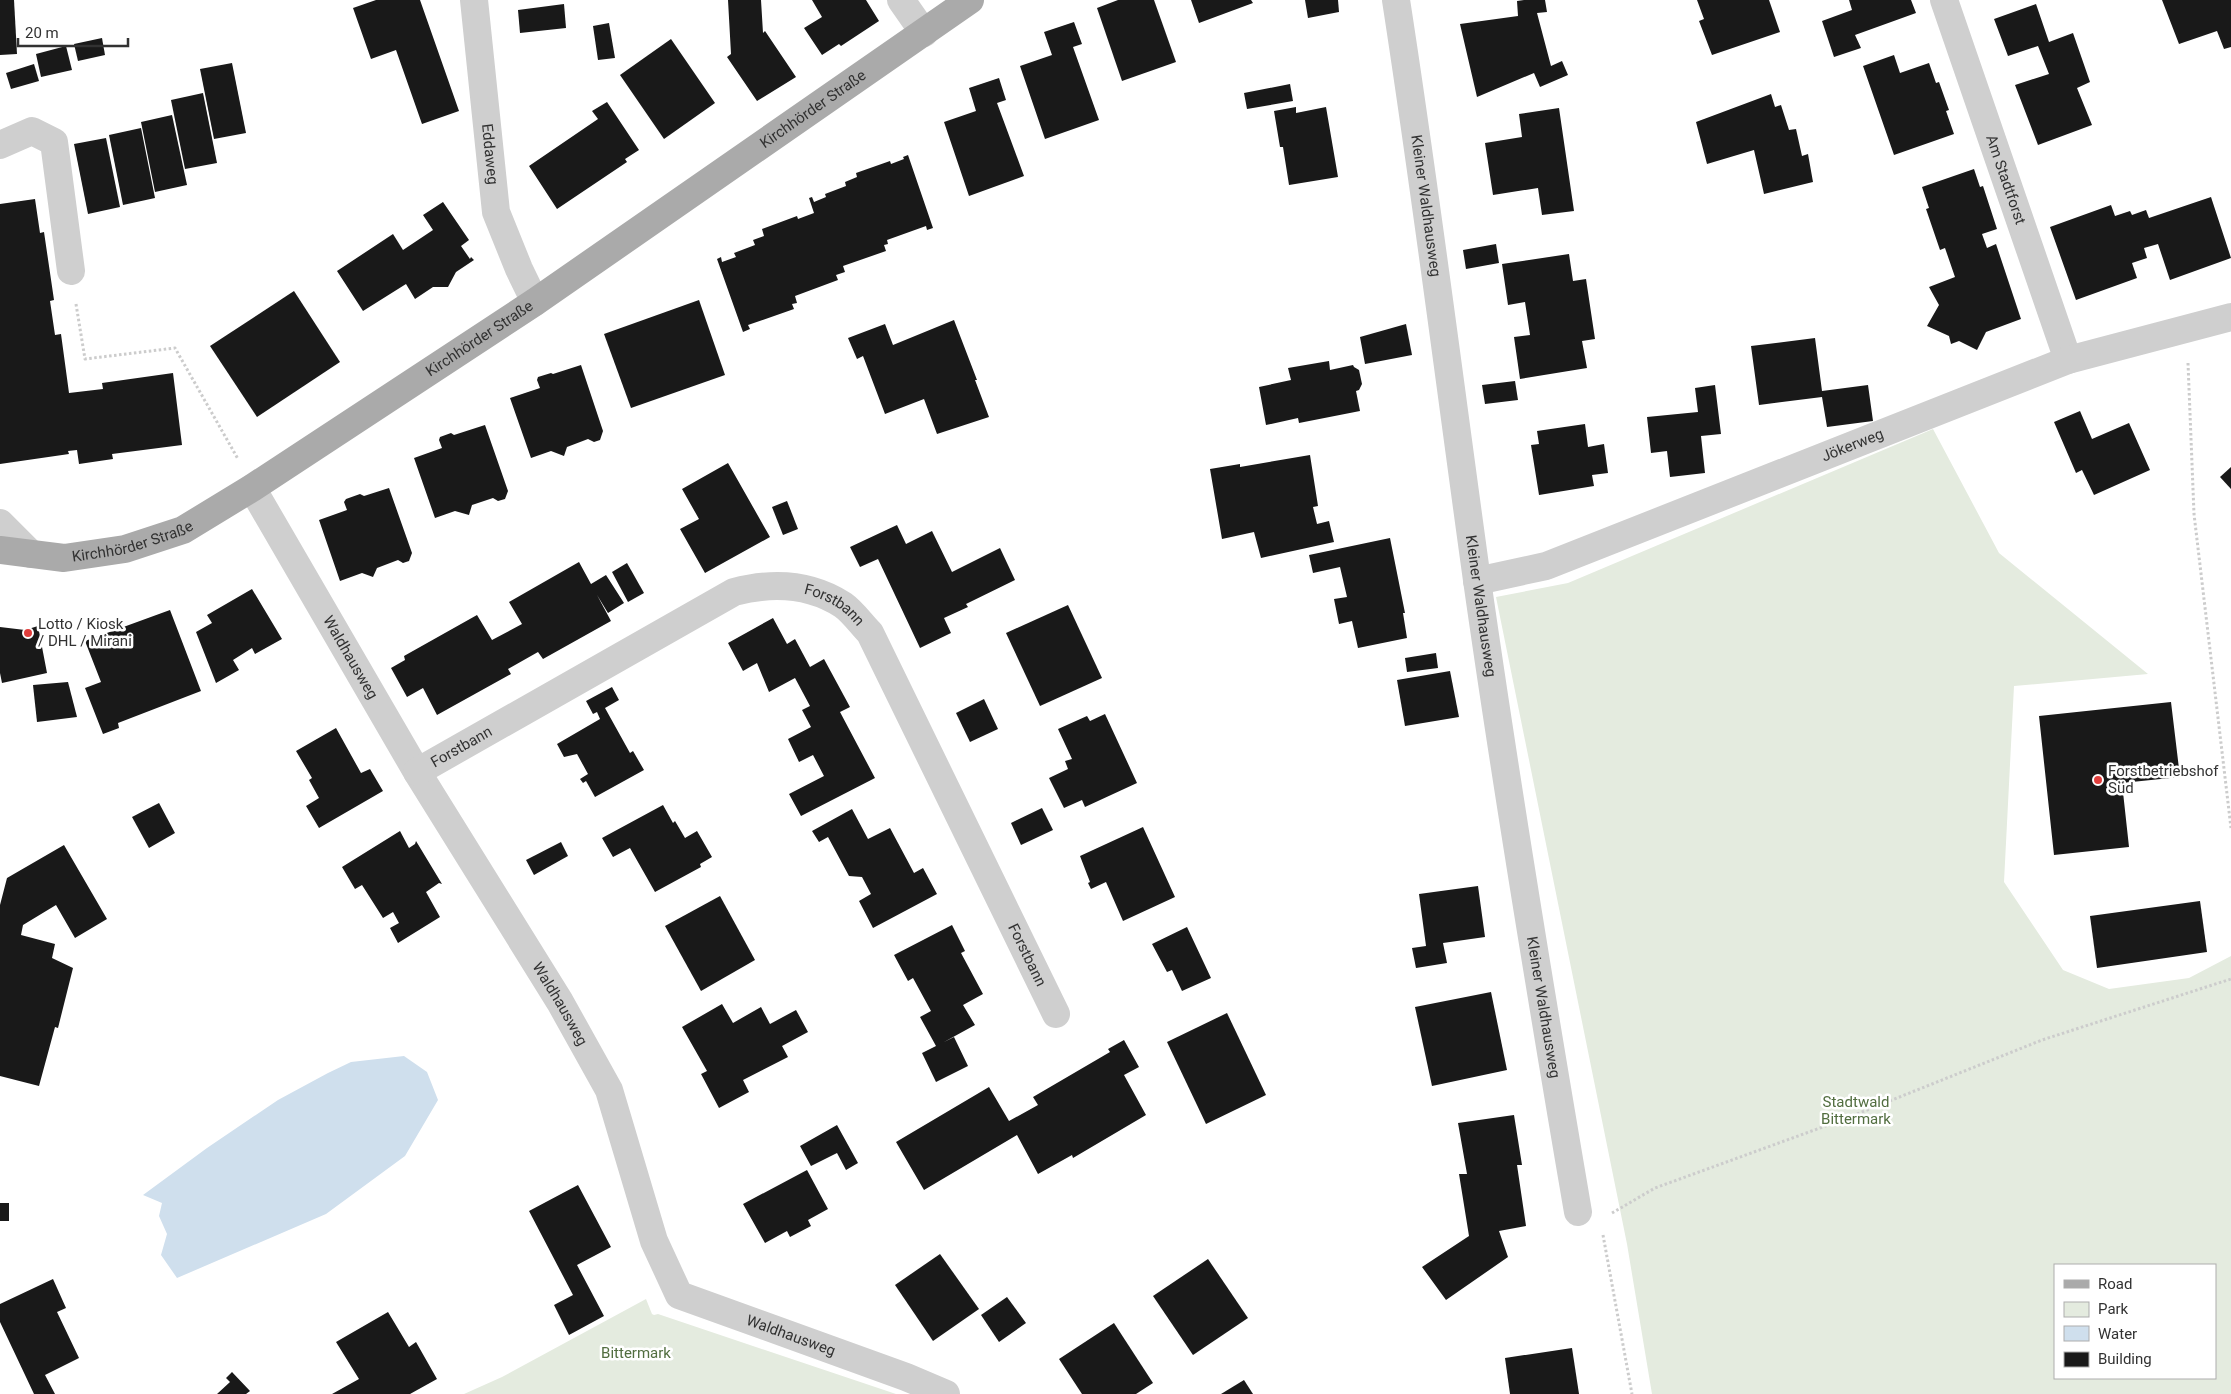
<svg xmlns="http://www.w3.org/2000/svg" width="2231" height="1394" font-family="Roboto,sans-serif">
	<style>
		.green { fill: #e4ebdf; fill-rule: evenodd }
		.water { fill: #cfdfed }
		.building { fill: #191919 }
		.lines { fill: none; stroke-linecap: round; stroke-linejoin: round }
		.path { stroke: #ccc; stroke-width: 3; stroke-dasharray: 2.5 2.5; stroke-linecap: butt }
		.minor { stroke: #cfcfcf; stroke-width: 28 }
		.major { stroke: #aaa; stroke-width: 28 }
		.poi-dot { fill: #e13e3c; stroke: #fff; stroke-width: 2 }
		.labels { text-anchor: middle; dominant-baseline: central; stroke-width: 5; stroke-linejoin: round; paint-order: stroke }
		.street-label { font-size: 15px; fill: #323232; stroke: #fff }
		.poi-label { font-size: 15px; fill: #323232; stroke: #fff; text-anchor: start }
		.park-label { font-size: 15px; fill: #526e40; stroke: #fff }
	</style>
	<rect width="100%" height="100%" fill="#fff"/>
	<g class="green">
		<path d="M1933 429 1999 553 2148 674 2014 686 2004 882 2063 970 2109 989 2189 978 2231 956V1394H1652L1627 1244 1496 597 1568 583ZM2215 1265V1378H2055V1265Z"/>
		<polygon points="646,1299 652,1314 654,1315 658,1314 896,1394 464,1394 502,1377"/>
	</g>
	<polygon class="water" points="404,1056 427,1072 438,1100 405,1156 326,1214 177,1278 161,1255 167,1234 159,1216 162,1203 143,1195 207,1148 278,1100 328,1073 351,1062"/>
	<g class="building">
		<polygon points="0,0 14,0 17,54 0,55"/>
		<polygon points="376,0 420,0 459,111 422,124 396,50 371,59 353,8"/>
		<polygon points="728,0 761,0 763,33 765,31 796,77 757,101 727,57 731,54"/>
		<polygon points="812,0 866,0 879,21 841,46 839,44 822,55 804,28 822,17"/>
		<polygon points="1118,0 1154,0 1176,62 1122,81 1097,8"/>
		<polygon points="1191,0 1251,0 1253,3 1199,23"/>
		<polygon points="1305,0 1338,0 1339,12 1308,18"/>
		<polygon points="1524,0 1545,0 1547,12 1537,13 1551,66 1562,61 1568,75 1540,87 1534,73 1477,97 1460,24 1518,16 1517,1"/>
		<polygon points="1697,0 1769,0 1780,32 1712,55 1699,21 1704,19"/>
		<polygon points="1849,0 1911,0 1916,13 1855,35 1861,48 1834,57 1822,21 1852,10"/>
		<polygon points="2162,0 2231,0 2231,47 2224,49 2217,31 2179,44"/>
		<polygon points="564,4 566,28 520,33 518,10"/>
		<polygon points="2036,4 2049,42 2073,33 2090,82 2077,88 2092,125 2038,145 2015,85 2049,74 2038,46 2008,56 1994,19"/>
		<polygon points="1074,22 1082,44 1073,47 1099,120 1045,139 1020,66 1052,55 1044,32"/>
		<polygon points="609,23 615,58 598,60 593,26"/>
		<polygon points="102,38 105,55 78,61 74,44"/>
		<polygon points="671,39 715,103 664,139 620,75"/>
		<polygon points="66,46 72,70 41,77 36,54"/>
		<polygon points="1894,55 1900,73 1929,63 1936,83 1939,82 1949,110 1946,111 1954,134 1894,155 1863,66"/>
		<polygon points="232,63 246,133 214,139 200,69"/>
		<polygon points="34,64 39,81 11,89 6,73"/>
		<polygon points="999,78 1006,100 997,103 1024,176 969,196 944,122 976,111 969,88"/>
		<polygon points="1290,84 1293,101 1247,109 1244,93"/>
		<polygon points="203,93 217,163 185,169 171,100"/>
		<polygon points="1771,94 1775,107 1781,105 1789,130 1796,129 1802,156 1808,154 1813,182 1764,194 1754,150 1707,164 1696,122"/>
		<polygon points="607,102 639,150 625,159 627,162 557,209 529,166 598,119 592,111"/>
		<polygon points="1296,107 1296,113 1326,107 1338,177 1289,185 1283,147 1280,147 1274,111"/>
		<polygon points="1559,108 1574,211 1542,215 1538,188 1493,195 1485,143 1522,137 1519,114"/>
		<polygon points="172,115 187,185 155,192 141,122"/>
		<polygon points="141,128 155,198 123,205 109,135"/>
		<polygon points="106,138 120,207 88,214 74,144"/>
		<polygon points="908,155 933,228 927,230 926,226 887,240 888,244 884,245 886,251 843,266 845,272 836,275 838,280 795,296 797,303 792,304 794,309 748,325 750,329 743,332 717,259 721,257 722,262 736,257 734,253 755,245 753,240 764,236 762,229 797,216 798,219 814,213 809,198 812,197 814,202 826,197 825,194 846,186 845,182 857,177 856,173 890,161 891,164 904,159 903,157"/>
		<polygon points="1974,169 1980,187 1983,186 1997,229 1982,234 1987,248 1996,244 2021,319 1986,332 1977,350 1959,341 1951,344 1949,336 1927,326 1939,305 1929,287 1955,277 1945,248 1940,250 1926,209 1929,208 1922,187"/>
		<polygon points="2211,197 2231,258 2170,280 2158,244 2144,248 2147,258 2132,263 2137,278 2076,300 2050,227 2111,205 2115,216 2130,211 2132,215 2146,210 2149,218"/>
		<polygon points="35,199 40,233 44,232 54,300 50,301 55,335 61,334 69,393 103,389 102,383 173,373 182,445 112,454 113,459 79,464 77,450 68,451 69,454 0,464 0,204"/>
		<polygon points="443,202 469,240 461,246 470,259 471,257 474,260 456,272 448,287 433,287 415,299 406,284 363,311 337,271 393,234 403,250 433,230 423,215"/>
		<polygon points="1496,244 1499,263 1466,269 1463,250"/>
		<polygon points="1569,254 1573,281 1586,279 1595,339 1582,341 1587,368 1520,379 1514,337 1530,335 1525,302 1508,305 1502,264"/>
		<polygon points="294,291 340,362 257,417 210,346"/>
		<polygon points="699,300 725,375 631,408 604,334"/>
		<polygon points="954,320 977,380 975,380 989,417 937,434 924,399 885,414 863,356 857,359 848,338 885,324 893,345"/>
		<polygon points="1406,324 1412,355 1365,364 1360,337"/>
		<polygon points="1815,338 1822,391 1868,385 1873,421 1827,427 1822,397 1759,405 1751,346"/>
		<polygon points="1329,361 1330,370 1353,365 1354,367 1359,370 1362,384 1359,390 1356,391 1360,411 1299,423 1298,418 1266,425 1259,387 1291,380 1288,368"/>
		<polygon points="581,365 603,431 600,440 594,442 588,439 567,447 564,456 551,451 531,458 510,398 540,388 537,380 538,377 551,373 553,374"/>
		<polygon points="1515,381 1518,400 1485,404 1482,385"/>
		<polygon points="1715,385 1721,434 1701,436 1705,473 1670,477 1667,451 1651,453 1647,417 1698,412 1695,388"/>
		<polygon points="2080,411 2092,439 2129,423 2150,470 2094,495 2082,470 2076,473 2054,422"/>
		<polygon points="1585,424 1588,447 1604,444 1608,473 1592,475 1594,486 1539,495 1531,445 1539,444 1537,431"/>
		<polygon points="485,425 508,491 505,499 498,501 493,498 472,505 469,515 455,511 435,518 414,458 442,448 439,440 440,437 451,433 454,435"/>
		<polygon points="1310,455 1318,506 1313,507 1317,524 1329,521 1334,542 1261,558 1254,532 1222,539 1210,469 1240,464 1240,467"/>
		<polygon points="728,463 770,537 705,573 680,529 699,519 682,489"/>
		<polygon points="2231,467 2231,489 2220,477"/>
		<polygon points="389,488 412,553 409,561 403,563 398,560 377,568 373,577 362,573 340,581 319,520 347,510 344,502 346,499 360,494 364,496"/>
		<polygon points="787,501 798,529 783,535 772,507"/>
		<polygon points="897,525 906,544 932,531 952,572 1000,548 1015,580 966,604 968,607 944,618 951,633 920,648 878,559 860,567 850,547"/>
		<polygon points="1390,538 1405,613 1403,613 1407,638 1358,648 1352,621 1339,624 1334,599 1347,597 1340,567 1313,573 1309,555"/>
		<polygon points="579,562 591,584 606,575 624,603 608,613 597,595 611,621 543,659 538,652 508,669 511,674 437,715 423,688 407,697 391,668 405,660 404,656 477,615 492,640 522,624 509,602"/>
		<polygon points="627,563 644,593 628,602 612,572"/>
		<polygon points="252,589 282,639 255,654 252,648 233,660 239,670 216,683 196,632 212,623 207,615"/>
		<polygon points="1068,605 1102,678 1040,706 1006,633"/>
		<polygon points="170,610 201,691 118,723 119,728 103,734 85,688 101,682 85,641"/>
		<polygon points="773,618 787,644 795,639 810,667 824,659 850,707 840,712 875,778 801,816 789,794 824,776 813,755 799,762 788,739 811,727 802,710 810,706 795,678 769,692 757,663 743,671 728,643"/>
		<polygon points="38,626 47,673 2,683 0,673 0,627 25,630"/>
		<polygon points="1436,653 1438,668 1407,672 1405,658"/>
		<polygon points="1450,671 1459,717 1405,726 1397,680"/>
		<polygon points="68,682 77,717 37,722 33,685"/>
		<polygon points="612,687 619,700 605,708 630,753 633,751 644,770 595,797 586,781 583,783 580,779 588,774 577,754 564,757 557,744 600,719 597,712 593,714 586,701"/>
		<polygon points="984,699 998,729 970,742 956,713"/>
		<polygon points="2171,702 2180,777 2122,783 2129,847 2054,855 2039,716"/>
		<polygon points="1105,714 1137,783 1085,807 1082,800 1064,808 1049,778 1068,769 1065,761 1072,759 1058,729 1087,716 1090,721"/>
		<polygon points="336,728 361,773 370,769 383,791 319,828 306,806 319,798 309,780 312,778 296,751"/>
		<polygon points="159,803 175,833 149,848 132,817"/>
		<polygon points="663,805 673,823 675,821 685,838 697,831 712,857 700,864 701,867 655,892 630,848 613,857 602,838"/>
		<polygon points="1042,808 1053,830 1021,845 1011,823"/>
		<polygon points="852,809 868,839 890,828 914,873 923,868 937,894 873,928 859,901 871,894 862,877 849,876 828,837 819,842 812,831"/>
		<polygon points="1143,827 1175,897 1123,921 1106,882 1091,889 1088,883 1090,882 1080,856"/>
		<polygon points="400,831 409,848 415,844 416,841 442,884 439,883 426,892 440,917 398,943 390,928 399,923 393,912 383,918 362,885 355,889 342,867"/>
		<polygon points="561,842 568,856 534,875 526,860"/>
		<polygon points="64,845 107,919 75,938 56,905 23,925 21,935 55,944 52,958 73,968 58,1028 55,1027 39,1086 0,1076 0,905 7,878"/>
		<polygon points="1478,886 1485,937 1443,943 1447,963 1416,968 1412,948 1426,946 1419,894"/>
		<polygon points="720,896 755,960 701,991 665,926"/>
		<polygon points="2200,901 2207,952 2097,968 2090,916"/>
		<polygon points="952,925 965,951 961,953 983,994 963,1005 975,1025 944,1042 954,1037 968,1066 936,1082 922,1053 936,1046 920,1017 931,1011 913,978 908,981 894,955"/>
		<polygon points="1187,927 1211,978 1182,991 1172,970 1167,972 1152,944"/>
		<polygon points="1491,992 1507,1070 1432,1086 1415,1007"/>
		<polygon points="722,1004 733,1023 761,1007 770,1024 796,1010 808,1032 782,1046 788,1057 743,1080 749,1092 719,1108 701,1074 707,1071 682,1027"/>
		<polygon points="1227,1013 1266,1095 1206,1124 1167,1042"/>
		<polygon points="1124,1040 1139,1067 1124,1075 1146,1115 1073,1158 1072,1155 1038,1174 1017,1135 924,1190 896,1142 989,1087 1009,1121 1038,1105 1033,1097 1110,1052 1108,1049"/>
		<polygon points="1514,1115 1522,1165 1517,1165 1526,1226 1499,1231 1508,1257 1446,1300 1422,1267 1469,1236 1459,1174 1467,1174 1458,1123"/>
		<polygon points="837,1125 858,1163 846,1170 837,1153 811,1166 800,1146"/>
		<polygon points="807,1170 828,1209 808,1220 811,1226 790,1237 787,1231 765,1243 743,1204"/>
		<polygon points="578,1185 611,1247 577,1265 604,1316 569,1335 554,1305 573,1295 529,1211"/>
		<rect x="0" y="1203" width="9" height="18"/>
		<polygon points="940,1254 979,1309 933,1341 895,1285"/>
		<polygon points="1208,1259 1248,1318 1193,1355 1153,1296"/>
		<polygon points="53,1279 66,1308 57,1312 79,1358 45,1375 55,1394 34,1394 0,1322 0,1304"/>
		<polygon points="1007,1297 1026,1323 999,1342 981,1315"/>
		<polygon points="388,1312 409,1347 416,1342 437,1379 410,1394 332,1394 359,1379 336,1342"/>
		<polygon points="1114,1323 1153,1383 1136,1394 1082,1394 1059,1359"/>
		<polygon points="1572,1348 1579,1394 1510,1394 1505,1358"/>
		<polygon points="232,1372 250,1391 246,1394 217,1394 230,1382 226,1378"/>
		<polygon points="1244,1380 1253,1394 1221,1394"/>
	</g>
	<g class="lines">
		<g class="path">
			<polyline points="76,304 85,359 175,348 238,459"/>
			<polyline points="2188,363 2194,514 2231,828"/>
			<polyline points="1612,1213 1655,1188 1842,1120 2042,1040 2231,979"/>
			<polyline points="1603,1235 1632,1394"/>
		</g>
		<g class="minor">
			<path id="s1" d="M474 0 496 212 519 269 535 302"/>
			<polyline points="901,0 924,33"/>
			<path id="s2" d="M1396 0C1426 193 1450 386 1477 580 1507 791 1542 1002 1578 1212"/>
			<path id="s3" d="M1944 0 2068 360"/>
			<polyline points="0,145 32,131 54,142 71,271"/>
			<path id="s4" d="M252 488 417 772 560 1002 609 1090 654 1241 679 1295 906 1377 946 1394"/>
			<polyline points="0,523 31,554"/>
			<path id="s5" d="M1477 581 1546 566 2068 360 2231 317"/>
			<path id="s6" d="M417 772 734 592C772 582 809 583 843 605 853 612 861 624 870 633L1056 1014"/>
		</g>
		<path class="major" id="s7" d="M0 550 64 558 125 549 183 530 252 488 535 302 970 0"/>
	</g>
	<g class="poi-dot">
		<circle cx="28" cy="633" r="5"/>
		<circle cx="2098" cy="780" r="5"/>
	</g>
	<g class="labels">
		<g class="street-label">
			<text stroke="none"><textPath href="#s7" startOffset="945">Kirchhörder Straße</textPath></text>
			<text stroke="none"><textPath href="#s1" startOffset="155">Eddaweg</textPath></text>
			<text stroke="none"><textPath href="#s3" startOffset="190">Am Stadtforst</textPath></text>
			<text stroke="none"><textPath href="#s2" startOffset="208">Kleiner Waldhausweg</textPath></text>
			<text stroke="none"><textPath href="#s7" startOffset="540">Kirchhörder Straße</textPath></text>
			<text stroke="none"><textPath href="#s5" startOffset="400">Jökerweg</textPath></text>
			<text stroke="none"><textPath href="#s7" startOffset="135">Kirchhörder Straße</textPath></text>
			<text stroke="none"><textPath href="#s2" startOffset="612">Kleiner Waldhausweg</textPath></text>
			<text stroke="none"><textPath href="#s6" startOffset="470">Forstbann</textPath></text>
			<text stroke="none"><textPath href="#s4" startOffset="196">Waldhausweg</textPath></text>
			<text stroke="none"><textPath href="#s6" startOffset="51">Forstbann</textPath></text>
			<text stroke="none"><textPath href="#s6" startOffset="875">Forstbann</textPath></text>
			<text stroke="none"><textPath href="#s4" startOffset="601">Waldhausweg</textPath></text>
			<text stroke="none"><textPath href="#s2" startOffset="1018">Kleiner Waldhausweg</textPath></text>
			<text stroke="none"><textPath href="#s4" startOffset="1036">Waldhausweg</textPath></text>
		</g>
		<g class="poi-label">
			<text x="38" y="624">Lotto / Kiosk<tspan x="38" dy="17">/ DHL / Mirani</tspan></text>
			<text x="2108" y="771">Forstbetriebshof<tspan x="2108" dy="17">Süd</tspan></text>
		</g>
		<g class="park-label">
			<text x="1856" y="1102">Stadtwald<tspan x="1856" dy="17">Bittermark</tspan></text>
			<text x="636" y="1353">Bittermark</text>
		</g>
	</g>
	<rect x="2054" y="1264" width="162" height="115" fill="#ffffff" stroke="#adadad"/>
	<rect x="2064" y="1280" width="25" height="8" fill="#aaaaaa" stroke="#adadad"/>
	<text x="2098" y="1289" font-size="15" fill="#323232">Road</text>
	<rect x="2064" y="1302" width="25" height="15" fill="#e4ebdf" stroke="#adadad"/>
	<text x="2098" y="1314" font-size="15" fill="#323232">Park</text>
	<rect x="2064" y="1326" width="25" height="15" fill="#cfdfed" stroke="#adadad"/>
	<text x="2098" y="1339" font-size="15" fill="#323232">Water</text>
	<rect x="2064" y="1352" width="25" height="15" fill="#191919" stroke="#adadad"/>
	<text x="2098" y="1364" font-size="15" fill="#323232">Building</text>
	<path d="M18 38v8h110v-8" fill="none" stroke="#323232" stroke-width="2.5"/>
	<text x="25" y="38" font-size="15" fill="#323232" stroke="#ffffff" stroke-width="4" paint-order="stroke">20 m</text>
</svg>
